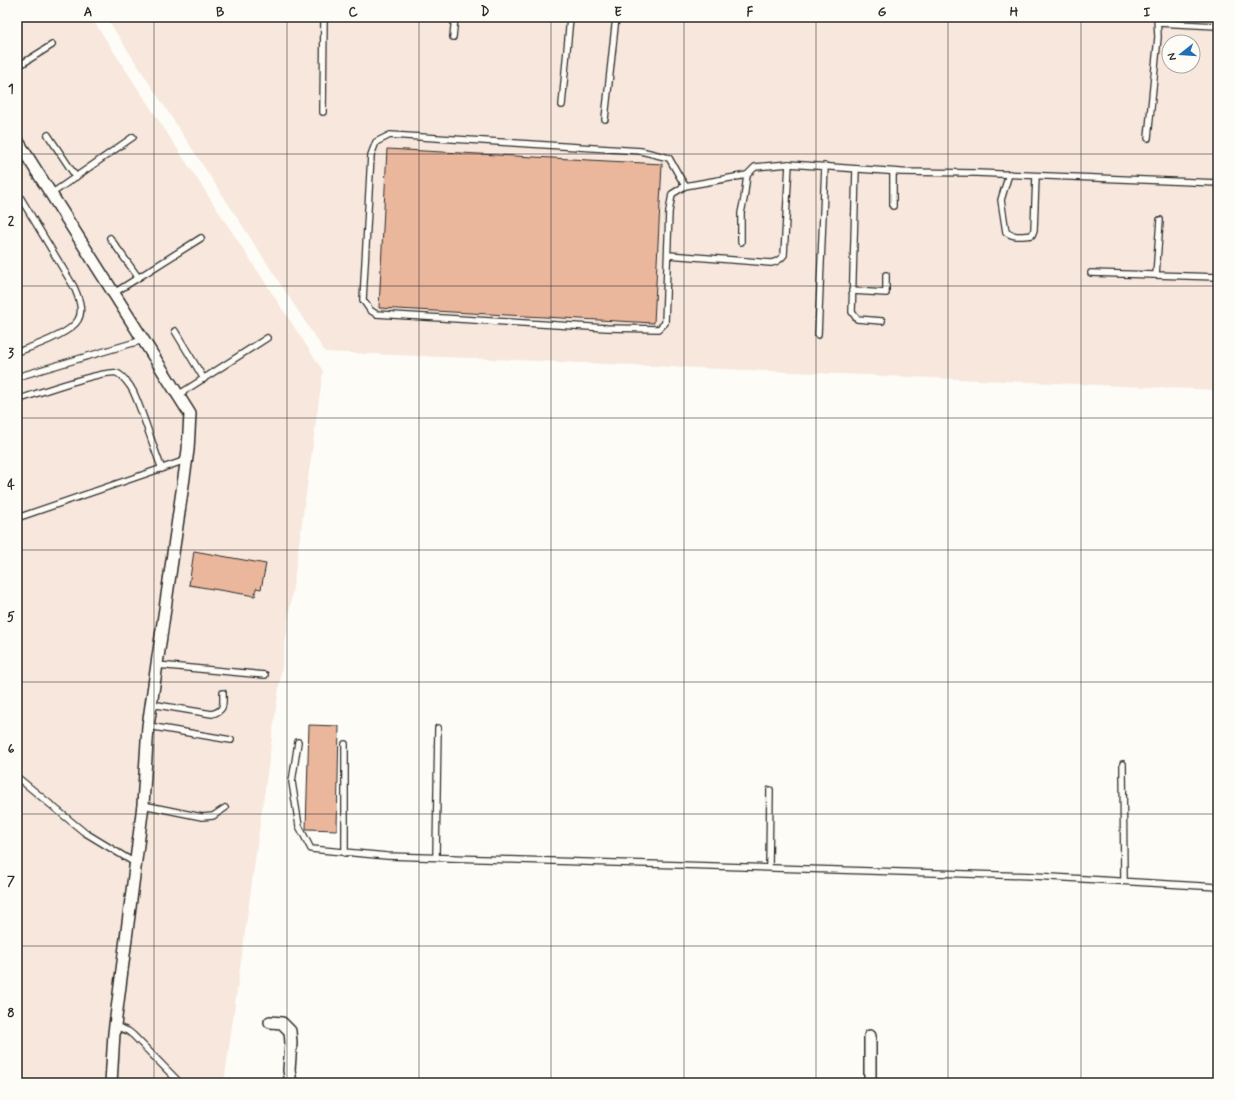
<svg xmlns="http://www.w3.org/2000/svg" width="1235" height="1100" font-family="Mynerve,sans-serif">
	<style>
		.built { fill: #f7e7dc; fill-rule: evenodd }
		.building { fill: #eab79d; stroke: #2b2b2b }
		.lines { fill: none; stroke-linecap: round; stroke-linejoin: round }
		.service-casing { stroke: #2b2b2b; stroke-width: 8 }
		.minor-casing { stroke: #2b2b2b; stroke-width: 14 }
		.service { stroke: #fdfcf7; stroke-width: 5.5 }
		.minor { stroke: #fdfcf7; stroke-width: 11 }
		.grid { fill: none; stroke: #2b2b2b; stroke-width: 1; stroke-opacity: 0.55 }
		.neatline { fill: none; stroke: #2b2b2b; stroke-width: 1.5 }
		.grid-label { font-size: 13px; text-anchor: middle; font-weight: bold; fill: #2b2b2b }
	</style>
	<rect width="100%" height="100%" fill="#fdfcf7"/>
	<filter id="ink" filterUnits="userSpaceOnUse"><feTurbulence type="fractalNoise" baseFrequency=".025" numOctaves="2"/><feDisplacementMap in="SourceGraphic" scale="8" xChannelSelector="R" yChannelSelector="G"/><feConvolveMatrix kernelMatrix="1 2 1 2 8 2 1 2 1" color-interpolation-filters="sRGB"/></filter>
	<g filter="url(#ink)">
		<g class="built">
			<polygon points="17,17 91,17 323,371 224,1083 17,1083"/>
			<path d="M106 17H1218V390L325 352ZM1169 42H1193V66H1169Z"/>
		</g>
		<g class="building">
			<polygon points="387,149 662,164 654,323 379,308"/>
			<polygon points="194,551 266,564 261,589 256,588 255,596 189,585"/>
			<polygon points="309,725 339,726 337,830 306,829"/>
		</g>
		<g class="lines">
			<defs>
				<g id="service">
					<polyline points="1158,23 1217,26"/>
					<polyline points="453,37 455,17"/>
					<polyline points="17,67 52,45"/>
					<polyline points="562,105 570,17"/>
					<polyline points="323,112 324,17"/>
					<polyline points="605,119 616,17"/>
					<polyline points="48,135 76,177"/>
					<polygon points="390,135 641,151 669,158 685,186 672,194 669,212 665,323 659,329 607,328 376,314 370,310 363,300 371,155 376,142"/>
					<polyline points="1148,138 1158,37 1157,17"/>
					<polyline points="856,169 852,312 857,319 882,321"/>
					<polyline points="893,172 893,206"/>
					<path d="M1009 174 1001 200 1006 232C1014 238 1022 236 1032 235L1034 230 1036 176"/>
					<polyline points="685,186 747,175"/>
					<path d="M17 192 74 287C78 296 84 310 78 320 70 334 32 347 17 352"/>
					<polyline points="51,194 133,137"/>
					<polyline points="110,238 138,277"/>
					<polyline points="741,242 741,213 744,199 747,175 755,167 789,164 901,172 976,173 1218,183"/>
					<path d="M668 255 771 263C777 262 780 260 784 255L789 164"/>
					<polyline points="1091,273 1218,277"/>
					<polyline points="1156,275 1160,220"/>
					<polyline points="852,291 886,293 886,275"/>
					<polyline points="114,293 201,238"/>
					<polyline points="175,331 204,379"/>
					<polyline points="818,335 825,166"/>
					<polyline points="17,377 143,340"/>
					<polyline points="178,395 267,338"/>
					<path d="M17 400C32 395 106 369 117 373 123 376 130 385 133 391 144 415 152 444 162 469"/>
					<polyline points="17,518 186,460"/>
					<polyline points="157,665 265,675"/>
					<path d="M151 704 212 714C225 710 223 705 223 693"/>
					<polyline points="148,726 231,740"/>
					<polyline points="298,742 292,782 299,826 311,849 387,856 1034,876 1218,887"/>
					<polyline points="345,744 345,853"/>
					<polyline points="1123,764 1124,881"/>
					<polyline points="17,777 84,832 135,863"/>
					<polyline points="143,805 202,817 213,816 225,808"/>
					<polyline points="436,857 438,728"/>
					<polyline points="769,867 770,790"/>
					<polyline points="115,1026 128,1031 133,1035 180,1083"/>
				</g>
				<g id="minor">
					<polyline points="17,140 190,414 188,450 148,726 143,805 114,1033 111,1083"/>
					<polyline points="270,1022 282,1023 290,1031 291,1043 289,1070 291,1083"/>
					<polyline points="870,1083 870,1036"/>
				</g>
			</defs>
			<use href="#service" class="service-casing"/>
			<use href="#minor" class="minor-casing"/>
			<use href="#service" class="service"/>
			<use href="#minor" class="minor"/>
		</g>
	</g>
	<path class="grid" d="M154 17V1083M287 17V1083M419 17V1083M551 17V1083M684 17V1083M816 17V1083M948 17V1083M1081 17V1083M17 154H1218M17 286H1218M17 418H1218M17 550H1218M17 682H1218M17 814H1218M17 946H1218"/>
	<rect width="1235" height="1100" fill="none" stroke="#fdfcf7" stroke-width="44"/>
	<g transform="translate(1181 54) rotate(253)"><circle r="19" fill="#fdfcf7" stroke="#a9a8a5"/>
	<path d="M0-3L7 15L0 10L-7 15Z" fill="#1f6fb2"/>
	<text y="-6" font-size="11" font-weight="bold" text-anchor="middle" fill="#2b2b2b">N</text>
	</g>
	<rect x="22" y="22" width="1191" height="1056" class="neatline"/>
	<g class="grid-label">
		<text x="88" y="16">A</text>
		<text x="220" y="16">B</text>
		<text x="353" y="16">C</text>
		<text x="485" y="16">D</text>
		<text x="618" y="16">E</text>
		<text x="750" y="16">F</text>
		<text x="882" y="16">G</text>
		<text x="1014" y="16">H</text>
		<text x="1147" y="16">I</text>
		<text x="11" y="93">1</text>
		<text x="11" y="225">2</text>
		<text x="11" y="357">3</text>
		<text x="11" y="489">4</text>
		<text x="11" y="621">5</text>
		<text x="11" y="753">6</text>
		<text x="11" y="885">7</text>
		<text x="11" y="1017">8</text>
	</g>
</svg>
